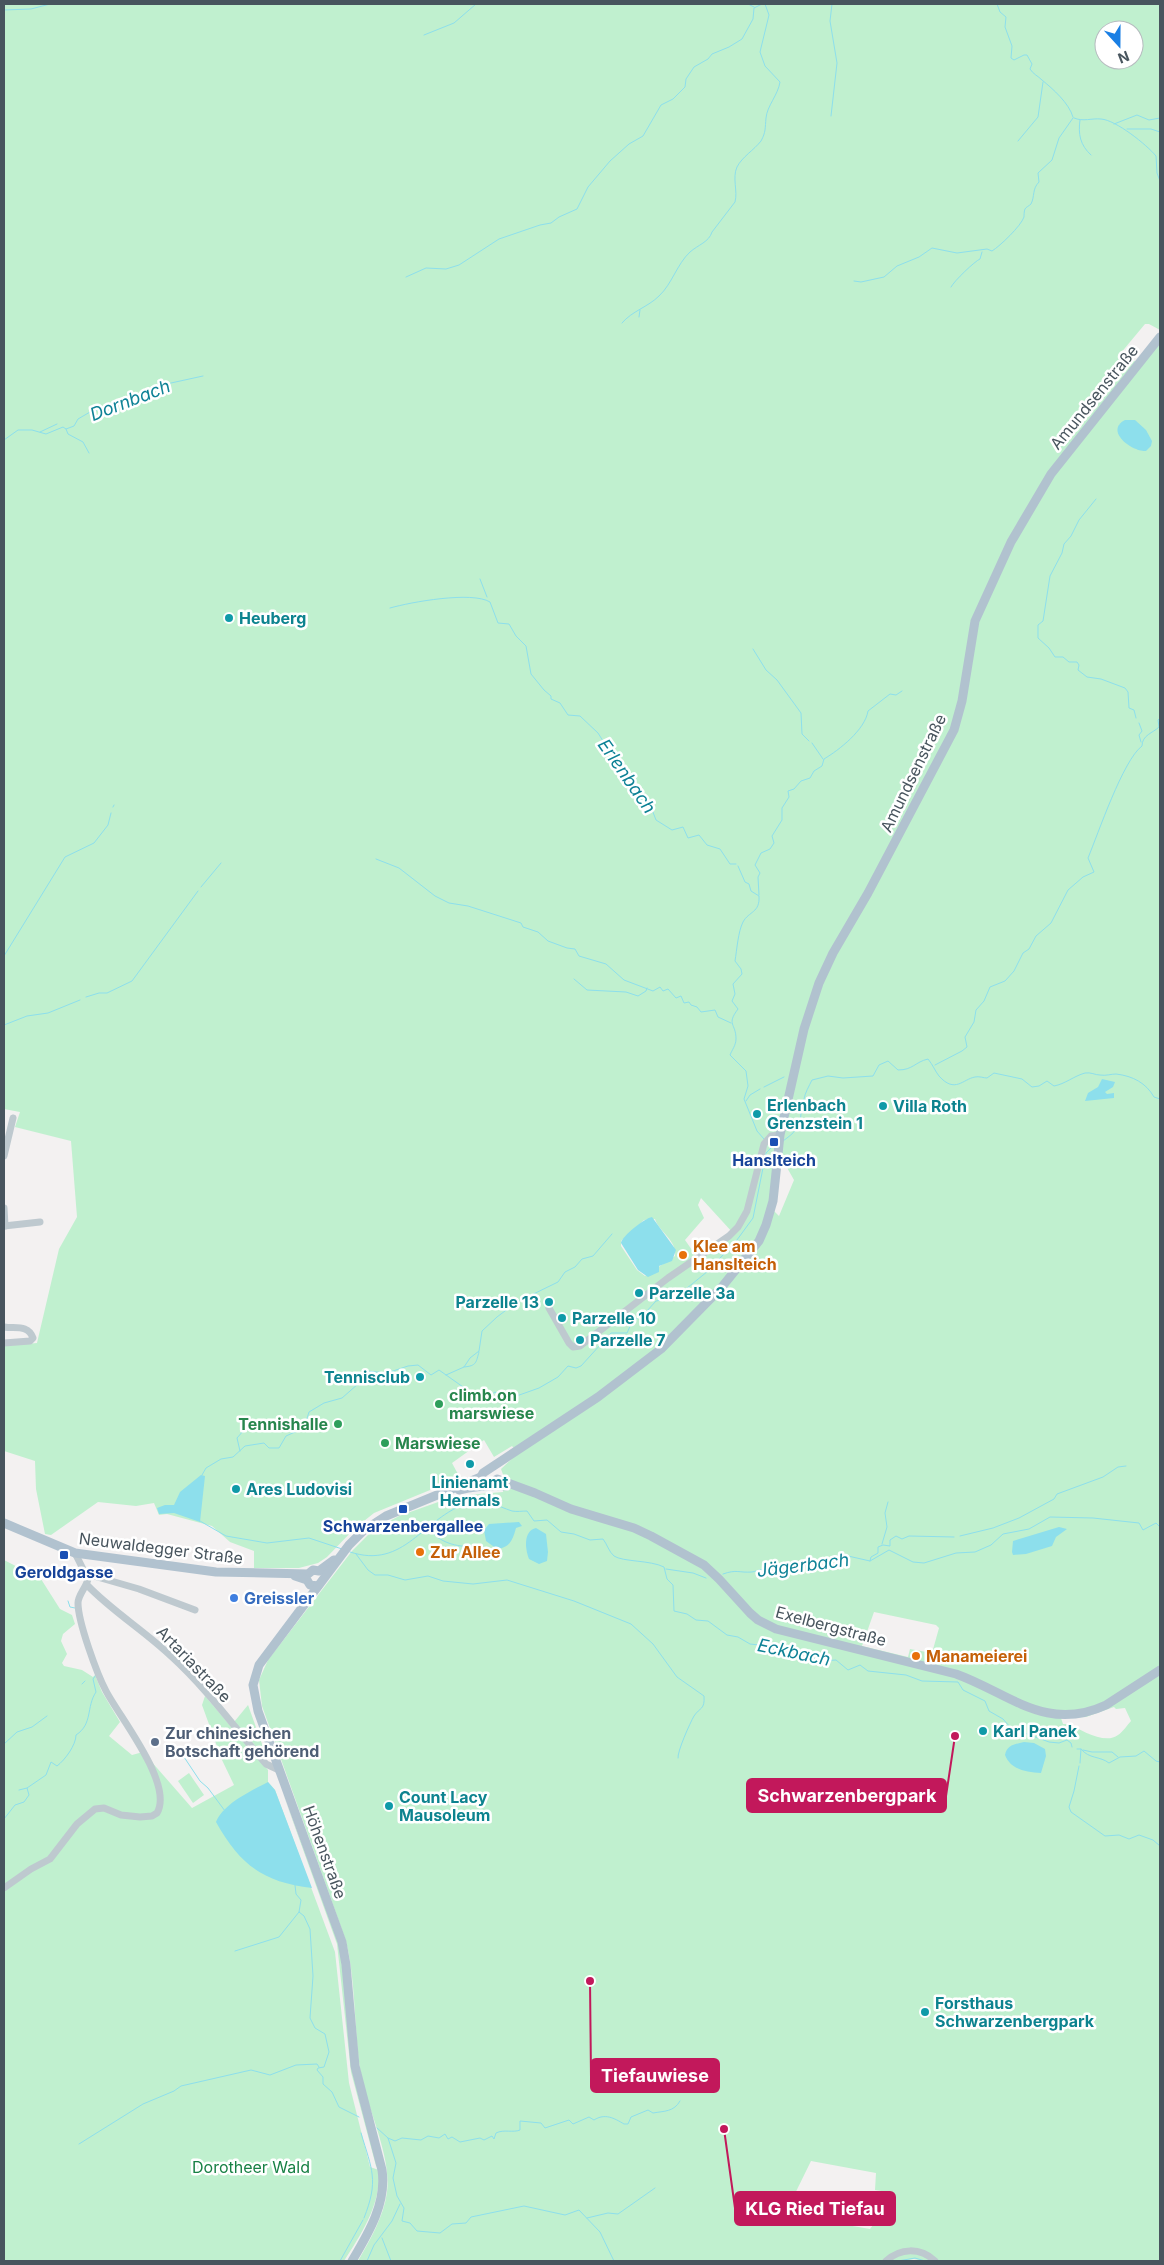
<svg xmlns="http://www.w3.org/2000/svg" width="1164" height="2265" font-family="Inter,sans-serif">
	<style>
		.green { fill: #c0f0cf; fill-rule: evenodd }
		.water { fill: #8ddfec }
		.lines { fill: none; stroke-linecap: round; stroke-linejoin: round }
		.stream { stroke: #8ddfec; stroke-width: 1 }
		.minor { stroke: #bec9cf; stroke-width: 7 }
		.major { stroke: #b1c2cf; stroke-width: 9 }
		.culture-dot { fill: #0f9aa8; stroke: #fff; stroke-width: 2 }
		.transit-dot { fill: #1a4fb4; stroke: #fff; stroke-width: 2 }
		.food-dot { fill: #e8710a; stroke: #fff; stroke-width: 2 }
		.leisure-dot { fill: #2e9e5b; stroke: #fff; stroke-width: 2 }
		.shop-dot { fill: #3f7fe0; stroke: #fff; stroke-width: 2 }
		.service-dot { fill: #5c6f8a; stroke: #fff; stroke-width: 2 }
		.labels { text-anchor: middle; dominant-baseline: central; stroke-width: 5; stroke-linejoin: round; paint-order: stroke }
		.street-label { font-size: 16px; fill: #48555e; stroke: #fff }
		.culture-label { font-size: 16px; font-weight: bold; fill: #0d838f; stroke: #fff; text-anchor: start }
		.transit-label { font-size: 16px; font-weight: bold; fill: #164399; stroke: #fff }
		.food-label { font-size: 16px; font-weight: bold; fill: #c56008; stroke: #fff; text-anchor: start }
		.leisure-label { font-size: 16px; font-weight: bold; fill: #27864d; stroke: #fff; text-anchor: start }
		.shop-label { font-size: 16px; font-weight: bold; fill: #366cbe; stroke: #fff; text-anchor: start }
		.service-label { font-size: 16px; font-weight: bold; fill: #4e5e75; stroke: #fff; text-anchor: start }
		.park-label { font-size: 16px; fill: #188145; stroke: #fff }
		.water-label { font-size: 18px; font-style: italic; fill: #0e8296; stroke: #fff }
		.leader { fill: none; stroke: #c2185b; stroke-width: 2 }
		.callout-dot { fill: #c2185b; stroke: #fff; stroke-width: 2 }
		.callout { fill: #c2185b; stroke: #c2185b; stroke-width: 2 }
		.callout-label { font-size: 18px; text-anchor: middle; font-weight: bold; fill: #fff }
	</style>
	<rect width="100%" height="100%" fill="#f3f1f1"/>
	<g class="green">
		<path d="M4 4H1160V330L1149 324H1145L1120 354 1129 357 1137 363 1160 332V2261H923L914 2259 904 2261H358C370 2240 384 2216 387 2192 392 2155 366 2107 360 2069 354 2027 356 1983 346 1941L262 1706 259 1680 268 1660 352 1551 373 1530 399 1516 455 1496 503 1492 505 1480 501 1469 518 1453 512 1446 494 1457 484 1440 452 1463 459 1476 457 1479 374 1513 354 1529 327 1557 318 1563 299 1568H254V1551L230 1542 212 1526 167 1514 159 1515 154 1503 136 1506 98 1502 51 1535 45 1534 36 1489 35 1461 4 1451V1346L37 1343 59 1249 77 1217 71 1141 15 1127 20 1112 4 1109ZM1104 30H1134V60H1104ZM781 1157 794 1180 779 1216 774 1211ZM701 1198 733 1233 699 1260 685 1240 704 1218 698 1205ZM655 1219C659 1232 677 1240 675 1256L645 1276 637 1270 621 1246V1241L644 1220ZM874 1612 936 1625 939 1628 932 1653 910 1649 908 1657 862 1646ZM1114 1707 1116 1709 1125 1708 1131 1721C1127 1725 1123 1732 1118 1735 1105 1745 1081 1730 1069 1724H1063L1061 1718 1086 1717ZM811 2161 876 2173 875 2190 894 2193 895 2196 870 2229 818 2220H785L784 2216Z"/>
		<path d="M4 1560 41 1579 60 1609 72 1615 75 1624 63 1634 61 1641 67 1654 62 1663 64 1666 82 1670 93 1677 95 1675 102 1692 120 1722 109 1736 132 1755 143 1752 192 1808 234 1785 222 1760 202 1705 205 1696 268 1770V1782L275 1790 335 1952 349 2083 370 2167 379 2170C381 2204 362 2233 344 2261H4Z"/>
		<polygon points="248,1705 267,1758 266,1758 234,1722"/>
		<polygon points="189,1773 204,1795 193,1803 178,1781"/>
		<polygon points="282,1791 339,1943 347,2006 379,2168 376,2166 351,2072 337,1944"/>
	</g>
	<g class="water">
		<path d="M1125 420H1135L1146 430 1152 441 1151 446 1146 451C1132 452 1104 431 1125 420Z"/>
		<polygon points="1102,1079 1115,1082 1113,1087 1105,1092 1107,1094 1114,1093 1114,1098 1085,1101 1088,1093 1098,1087"/>
		<path d="M652 1217 676 1250 672 1261 659 1266V1272L648 1277 638 1270 621 1243C622 1236 645 1218 652 1217Z"/>
		<polygon points="201,1475 205,1476 200,1522 174,1513 159,1514 157,1508 165,1505 174,1505 180,1492"/>
		<path d="M519 1522 522 1526 516 1528C513 1539 510 1548 497 1549L486 1541 484 1530 489 1524Z"/>
		<polygon points="1059,1527 1067,1529 1056,1537 1052,1546 1026,1554 1013,1555 1012,1552 1013,1541"/>
		<path d="M536 1528 546 1534 548 1552 547 1561 539 1564 529 1559C525 1549 523 1531 536 1528Z"/>
		<path d="M1024 1742 1034 1743 1045 1749 1046 1756 1041 1773C1026 1772 1011 1770 1005 1755 1007 1745 1015 1744 1024 1742Z"/>
		<path d="M268 1782 275 1790 312 1888C263 1882 240 1865 216 1822 224 1803 251 1791 268 1782Z"/>
	</g>
	<g class="lines">
		<g class="stream">
			<polyline points="748,4 754,7"/>
			<path d="M997 4 1000 12 1006 17 1005 27 1012 46 1011 58 1014 60 1024 55H1027L1032 64 1030 69C1033 74 1038 76 1042 80 1053 89 1069 103 1073 117"/>
			<polyline points="4,10 31,9 50,4"/>
			<polyline points="424,35 454,23 476,4"/>
			<polyline points="831,116 837,63 830,21 832,4"/>
			<path d="M1074 118C1083 122 1092 118 1101 119 1116 120 1147 145 1156 156L1157 173 1160 181"/>
			<path d="M1080 120C1078 134 1080 145 1091 155"/>
			<polyline points="1114,124 1137,115 1149,120 1160,118"/>
			<polyline points="1127,129 1151,129 1160,132"/>
			<polyline points="1018,141 1038,117 1043,82"/>
			<polyline points="406,277 426,268 446,269 459,265 499,239 540,225 551,223 559,217 577,209 588,187 610,161 629,144 643,136 661,105 673,99 685,87 686,79 694,67 708,59 712,54 729,47 742,39 753,19 754,8 762,4"/>
			<path d="M854 281 861 282 884 277 897 266 919 257 932 248 957 253 987 249 992 251C1000 246 1021 226 1024 217 1024 216 1024 211 1025 209 1026 207 1029 206 1031 204 1035 196 1032 189 1039 182L1038 173 1052 160 1059 138 1073 118"/>
			<path d="M951 287C954 281 975 261 980 259L982 252"/>
			<polyline points="639,317 640,310"/>
			<path d="M622 323C632 311 648 307 659 296 672 284 677 264 690 252 698 245 709 242 712 232L735 202C738 191 732 178 737 167 742 157 754 150 761 141 766 132 765 128 766 118 767 106 778 95 780 82L765 66 760 52 769 15 765 4"/>
			<polyline points="66,429 68,434 83,442 89,453"/>
			<polyline points="40,432 57,424"/>
			<polyline points="4,440 18,430 32,430 46,434 63,427 66,429 74,426 78,419 90,412 123,403 171,383 203,376"/>
			<polyline points="1096,499 1079,520 1071,536 1064,544 1062,553 1050,576 1043,621 1038,625 1038,638 1049,648 1055,657 1063,657 1069,662 1077,662 1079,665 1078,670 1087,677 1101,679 1125,688 1128,692 1129,708 1134,710 1136,718"/>
			<polyline points="480,579 487,597"/>
			<path d="M390 608C411 602 472 591 490 602L498 623 509 624 516 636 526 646 531 674 544 690 551 696V699L560 703 568 715 580 716 598 733 603 741 605 748C615 752 622 759 622 771L631 778 633 788 641 800 647 802 651 807 656 820 672 830 683 827 688 838 699 835 707 845 720 849 730 864H736"/>
			<polyline points="753,649 766,670 777,680 801,713 802,734 809,741"/>
			<polyline points="1139,723 1142,731 1139,735 1141,742"/>
			<polyline points="812,743 823,759"/>
			<polyline points="113,807 114,805"/>
			<polyline points="376,859 399,868 435,896 449,903 468,906 521,923 523,927 538,932 548,941 567,948 575,949 579,956 606,964 624,980 653,991 660,987 663,991 668,989 676,998 681,996 684,1003 689,1002 691,1005 697,1007 701,1012 715,1010 718,1017 731,1023"/>
			<path d="M738 866 745 882 749 884 751 891 759 896C760 913 749 911 743 922 738 932 737 949 735 961L741 969 742 974 733 984 735 994 732 1001 738 1009C726 1025 736 1023 736 1039 736 1045 732 1050 730 1055L746 1071 748 1086 744 1099 757 1131 764 1139"/>
			<polyline points="201,887 221,863"/>
			<path d="M759 895 758 877 760 873 755 865 761 853 770 849 774 843 772 836 782 820V808L789 797 788 791 794 789 801 781 810 778 814 771 822 766 824 759C839 750 865 730 868 711L890 694 896 695 902 691"/>
			<polyline points="4,956 65,857 94,843 108,825 111,813"/>
			<polyline points="574,979 587,990 626,992 638,996 646,991 647,988"/>
			<polyline points="86,997 99,993 107,993 132,981 198,891"/>
			<polyline points="4,1025 27,1016 48,1013 80,1000"/>
			<path d="M935 1065 962 1051 967 1047 965 1037 974 1022 976 1010 984 1001 990 987 1005 981 1014 971 1023 953 1029 949 1036 936 1051 923 1068 890 1083 877 1094 872 1088 858C1098 834 1123 760 1142 746 1142 735 1153 733 1159 727L1158 720 1160 718"/>
			<polyline points="764,1087 784,1077"/>
			<polyline points="746,1101 750,1095 760,1089"/>
			<path d="M783 1141C807 1124 797 1121 804 1099 805 1093 809 1086 812 1080L828 1076 843 1078 873 1076 879 1065 888 1061 898 1070C913 1070 915 1062 928 1059 933 1065 935 1071 939 1076 955 1094 963 1079 975 1077 979 1076 984 1078 987 1078L994 1073 1022 1079 1032 1087 1039 1086 1047 1081 1054 1086C1065 1084 1074 1076 1085 1073 1091 1072 1095 1075 1100 1075 1106 1076 1111 1074 1116 1074 1133 1076 1146 1083 1154 1097L1160 1099"/>
			<path d="M464 1367C477 1366 476 1362 479 1352"/>
			<polyline points="446,1375 464,1367 470,1358 479,1351 482,1331 497,1317 517,1302 558,1282 565,1272 575,1267 582,1259 593,1256 612,1234"/>
			<polyline points="240,1451 237,1438 244,1430"/>
			<polyline points="202,1475 206,1468 221,1459 233,1457 245,1446 264,1443 269,1448 279,1448 286,1436 304,1428 309,1412 324,1403 342,1398 358,1384 367,1371 387,1373 408,1366 418,1365 431,1375 439,1370 483,1401 495,1392 508,1399 539,1388 558,1377 568,1366 576,1368 581,1366 611,1333 627,1333 632,1322 646,1312 656,1301 676,1297 713,1267 718,1260 734,1244 753,1218 766,1153 775,1144"/>
			<polyline points="200,1521 226,1536 267,1543 309,1538 342,1549"/>
			<path d="M428 1527C437 1542 457 1548 474 1546"/>
			<polyline points="960,1536 993,1528 1019,1518 1054,1499 1057,1494 1103,1477 1118,1467 1126,1466"/>
			<polyline points="882,1544 887,1527 885,1513 888,1502"/>
			<path d="M350 1552C405 1570 422 1518 468 1503 484 1498 497 1506 512 1511 517 1512 522 1511 527 1511L534 1521 547 1520 561 1532 574 1534 590 1540 603 1539C607 1544 609 1552 614 1556 623 1562 650 1560 664 1567L667 1579 673 1585 674 1611 687 1614 696 1620 708 1621 727 1635 738 1637 750 1644 768 1646 775 1651 789 1650 823 1661 836 1660 848 1670 860 1665 868 1671 906 1675 922 1681 958 1682 963 1690 985 1701 989 1711 1003 1719 1011 1728 1049 1742 1059 1743 1067 1740 1071 1743 1072 1747"/>
			<path d="M356 1554 368 1570 375 1575H388L405 1580 428 1576 443 1581 473 1584 507 1580 574 1601 631 1624 653 1644 677 1677 704 1696C705 1710 700 1707 694 1716 690 1723 677 1752 678 1758"/>
			<polyline points="870,1561 871,1557 878,1553 878,1547 883,1545 890,1546 890,1540 896,1536 902,1539 909,1536 954,1537"/>
			<polyline points="666,1569 693,1573 706,1578"/>
			<path d="M723 1574C737 1569 739 1573 752 1572 758 1571 765 1567 772 1569L810 1565 848 1556 870 1561 889 1550 913 1562 924 1563 956 1553 975 1552 991 1545 1003 1534 1029 1529 1050 1517 1093 1518 1139 1523 1143 1530 1156 1523 1160 1527"/>
			<polyline points="68,1601 70,1607 75,1608"/>
			<polyline points="82,1684 85,1681"/>
			<polyline points="4,1744 17,1732 32,1727 47,1716"/>
			<path d="M1077 1749H1081C1089 1759 1100 1756 1109 1763L1120 1757 1136 1756 1144 1751 1156 1761 1160 1762"/>
			<polyline points="1083,1750 1092,1752 1112,1752 1118,1757"/>
			<polyline points="182,1754 200,1781 208,1788 225,1811"/>
			<polyline points="1080,1763 1081,1749"/>
			<polyline points="1079,1766 1074,1791 1069,1807 1071,1812 1105,1836 1119,1835 1129,1839 1139,1835 1153,1840 1160,1846"/>
			<polyline points="19,1790 27,1788"/>
			<path d="M4 1819 15 1805 24 1802 29 1795 27 1788 46 1775 51 1762 57 1766C65 1760 76 1745 76 1735 93 1724 86 1707 96 1692L93 1679 96 1675"/>
			<polyline points="295,1885 296,1894 301,1900 299,1912 304,1916 310,1929 313,1976 310,2018 315,2028 325,2034 329,2052 324,2067 318,2068 317,2070 323,2077 323,2084 332,2092 339,2107 359,2117"/>
			<polyline points="235,1951 279,1937 299,1912"/>
			<polyline points="377,2128 388,2138 396,2163 393,2178 397,2196 404,2208 402,2221 410,2223 417,2231 440,2233 452,2224 466,2223 471,2217 524,2206 565,2215 579,2210 600,2232 614,2261"/>
			<path d="M361 2133C372 2170 379 2180 364 2218"/>
			<path d="M388 2138 395 2141 402 2138 421 2140 428 2136 439 2138 445 2134 448 2139 452 2137 460 2142 480 2138 484 2140 492 2136 494 2139 496 2133C504 2129 513 2133 520 2130V2121L541 2123 545 2128 569 2120 573 2124 589 2117 594 2120C605 2113 614 2118 624 2124H628L631 2117 648 2110 653 2113C664 2111 674 2112 680 2101"/>
			<polyline points="79,2144 143,2104 174,2091 181,2086 251,2070 270,2075 296,2065 317,2064 319,2067"/>
			<polyline points="587,2218 608,2213 618,2214 655,2188"/>
			<polyline points="382,2238 391,2261"/>
			<polyline points="340,2261 363,2220"/>
			<polyline points="367,2261 374,2245 392,2221 400,2204"/>
			<polyline points="898,2261 915,2258 925,2261"/>
		</g>
		<g class="minor">
			<polyline points="4,1156 13,1118"/>
			<polyline points="4,1208 5,1226"/>
			<polyline points="4,1226 40,1222"/>
			<polyline points="549,1308 569,1343 573,1347 580,1346 668,1278 729,1236 738,1227 747,1211 764,1144 771,1136 780,1135"/>
			<path d="M4 1327C15 1329 28 1324 33 1338L30 1341 4 1343"/>
			<polyline points="87,1574 139,1589 195,1610"/>
			<path d="M87 1585C113 1612 145 1631 172 1657 207 1689 235 1728 266 1764L279 1770"/>
			<path d="M4 1888 31 1869 50 1859 77 1824 95 1809 104 1808 121 1815 140 1817 152 1816 157 1813C174 1784 120 1718 106 1691 97 1674 78 1622 78 1603 78 1595 86 1588 88 1579L75 1553"/>
			<path d="M886 2261C900 2248 920 2247 935 2261"/>
		</g>
		<g class="major">
			<polyline points="481,1477 483,1473 598,1397 661,1349 721,1288 759,1241 766,1225 773,1201 780,1135 804,1029 819,983 833,953 868,893 954,730 962,701 975,621 1011,542 1051,474 1160,337"/>
			<path d="M497 1479 535 1493 571 1509 634 1528 651 1536 704 1565 719 1579 750 1613 758 1620 776 1629 956 1674C1009 1693 1046 1733 1106 1705L1160 1670"/>
			<path d="M459 1490C476 1486 490 1485 507 1486"/>
			<polyline points="4,1523 75,1553 216,1572 308,1574 313,1570 319,1571 334,1560"/>
			<polyline points="295,1576 307,1580 310,1585 318,1586"/>
			<path d="M352 2261C368 2234 387 2203 382 2170L355 2066 346 1965 342 1942 258 1711 253 1685 259 1665 349 1545 363 1531 386 1516 481 1477"/>
		</g>
	</g>
	<g class="culture-dot">
		<circle cx="229" cy="618" r="5"/>
		<circle cx="883" cy="1106" r="5"/>
		<circle cx="757" cy="1114" r="5"/>
		<circle cx="639" cy="1293" r="5"/>
		<circle cx="549" cy="1302" r="5"/>
		<circle cx="562" cy="1318" r="5"/>
		<circle cx="580" cy="1340" r="5"/>
		<circle cx="420" cy="1377" r="5"/>
		<circle cx="470" cy="1464" r="5"/>
		<circle cx="236" cy="1489" r="5"/>
		<circle cx="983" cy="1731" r="5"/>
		<circle cx="389" cy="1806" r="5"/>
		<circle cx="925" cy="2012" r="5"/>
	</g>
	<g class="transit-dot">
		<rect x="769" y="1137" width="10" height="10" rx="2.5"/>
		<rect x="398" y="1504" width="10" height="10" rx="2.5"/>
		<rect x="59" y="1550" width="10" height="10" rx="2.5"/>
	</g>
	<g class="food-dot">
		<circle cx="683" cy="1255" r="5"/>
		<circle cx="420" cy="1552" r="5"/>
		<circle cx="916" cy="1656" r="5"/>
	</g>
	<g class="leisure-dot">
		<circle cx="439" cy="1404" r="5"/>
		<circle cx="338" cy="1424" r="5"/>
		<circle cx="385" cy="1443" r="5"/>
	</g>
	<circle class="shop-dot" cx="234" cy="1598" r="5"/>
	<circle class="service-dot" cx="155" cy="1742" r="5"/>
	<g class="labels">
		<g class="street-label">
			<text transform="translate(1094 397) rotate(-51)">Amundsenstraße</text>
			<text transform="translate(913 773) rotate(-64)">Amundsenstraße</text>
			<text transform="translate(161 1548) rotate(7)">Neuwaldegger Straße</text>
			<text transform="translate(831 1626) rotate(15)">Exelbergstraße</text>
			<text transform="translate(194 1664) rotate(46)">Artariastraße</text>
			<text transform="translate(325 1852) rotate(70)">Höhenstraße</text>
		</g>
		<g class="culture-label">
			<text x="239" y="618">Heuberg</text>
			<text x="767" y="1105">Erlenbach<tspan x="767" dy="18">Grenzstein 1</tspan></text>
			<text x="893" y="1106">Villa Roth</text>
			<text x="649" y="1293">Parzelle 3a</text>
			<text x="539" y="1302" text-anchor="end">Parzelle 13</text>
			<text x="572" y="1318">Parzelle 10</text>
			<text x="590" y="1340">Parzelle 7</text>
			<text x="410" y="1377" text-anchor="end">Tennisclub</text>
			<text x="470" y="1482" text-anchor="middle">Linienamt<tspan x="470" dy="18">Hernals</tspan></text>
			<text x="246" y="1489">Ares Ludovisi</text>
			<text x="993" y="1731">Karl Panek</text>
			<text x="399" y="1797">Count Lacy<tspan x="399" dy="18">Mausoleum</tspan></text>
			<text x="935" y="2003">Forsthaus<tspan x="935" dy="18">Schwarzenbergpark</tspan></text>
		</g>
		<g class="transit-label">
			<text x="774" y="1160">Hanslteich</text>
			<text x="403" y="1526">Schwarzenbergallee</text>
			<text x="64" y="1572">Geroldgasse</text>
		</g>
		<g class="food-label">
			<text x="693" y="1246">Klee am<tspan x="693" dy="18">Hanslteich</tspan></text>
			<text x="430" y="1552">Zur Allee</text>
			<text x="926" y="1656">Manameierei</text>
		</g>
		<g class="leisure-label">
			<text x="449" y="1395">climb.on<tspan x="449" dy="18">marswiese</tspan></text>
			<text x="328" y="1424" text-anchor="end">Tennishalle</text>
			<text x="395" y="1443">Marswiese</text>
		</g>
		<g class="shop-label">
			<text x="244" y="1598">Greissler</text>
		</g>
		<g class="service-label">
			<text x="165" y="1733">Zur chinesichen<tspan x="165" dy="18">Botschaft gehörend</tspan></text>
		</g>
		<g class="park-label">
			<text x="251" y="2167">Dorotheer Wald</text>
		</g>
		<g class="water-label">
			<text transform="translate(130 400) rotate(-21)">Dornbach</text>
			<text transform="translate(627 776) rotate(55)">Erlenbach</text>
			<text transform="translate(803 1565) rotate(-7)">Jägerbach</text>
			<text transform="translate(794 1652) rotate(12)">Eckbach</text>
		</g>
	</g>
	<path class="leader" d="M955 1736L946 1796M590 1981L591 2076M724 2129L735 2208"/>
	<g class="callout-dot">
		<circle cx="955" cy="1736" r="5"/>
		<circle cx="590" cy="1981" r="5"/>
		<circle cx="724" cy="2129" r="5"/>
	</g>
	<g class="callout">
		<rect x="747" y="1779" width="199" height="33" rx="5"/>
		<rect x="591" y="2059" width="128" height="33" rx="5"/>
		<rect x="735" y="2192" width="160" height="33" rx="5"/>
	</g>
	<g class="callout-label">
		<text x="847" y="1802">Schwarzenbergpark</text>
		<text x="655" y="2082">Tiefauwiese</text>
		<text x="815" y="2215">KLG Ried Tiefau</text>
	</g>
	<rect width="1164" height="2265" fill="none" stroke="#48555e" stroke-width="10"/>
	<g transform="translate(1119 45) rotate(159)"><circle r="24" fill="#ffffff" stroke="#b6bbbf"/>
	<path d="M0-4L9 19L0 12L-9 19Z" fill="#1a7fe4"/>
	<text y="-8" font-size="14" font-weight="bold" text-anchor="middle" fill="#48555e">N</text>
	</g>
</svg>
